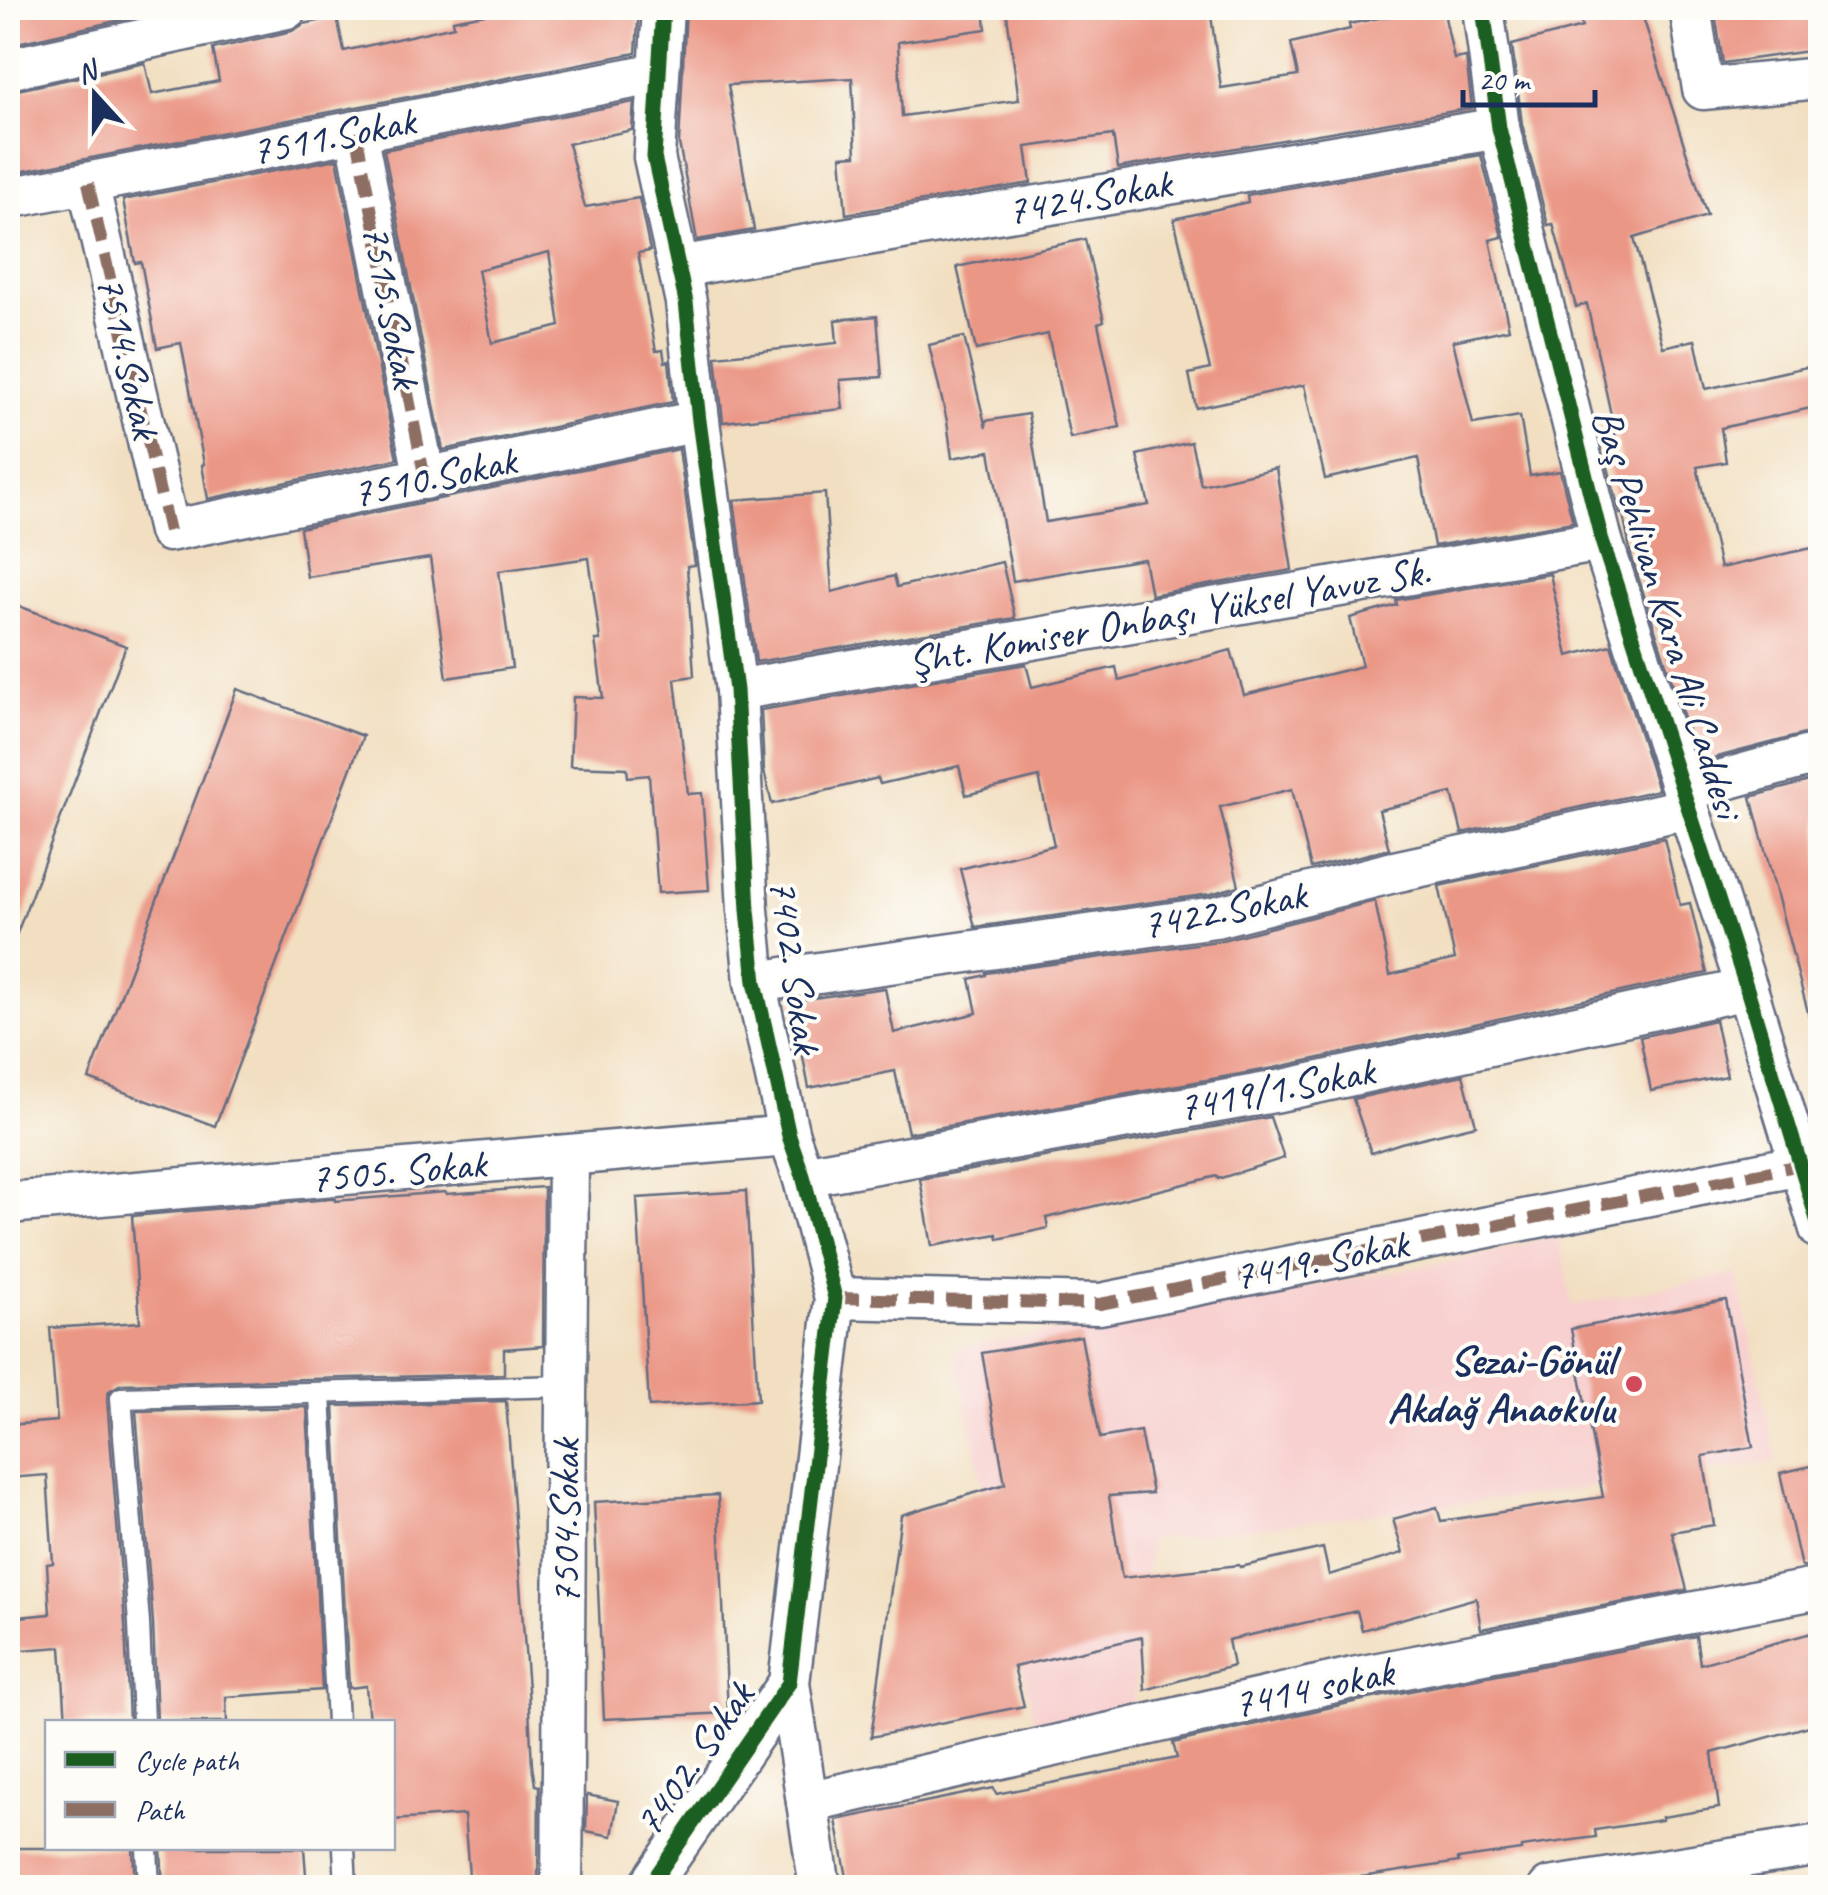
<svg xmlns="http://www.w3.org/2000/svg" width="1828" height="1895" font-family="Caveat,sans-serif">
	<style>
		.built { fill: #f7d0cf }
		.building { fill: #eb9786; fill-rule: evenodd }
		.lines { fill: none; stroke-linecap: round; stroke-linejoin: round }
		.service-casing { stroke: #666d81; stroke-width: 25 }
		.minor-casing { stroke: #666d81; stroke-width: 45 }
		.service { stroke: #fff; stroke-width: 20 }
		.minor { stroke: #fff; stroke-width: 40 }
		.quiet { stroke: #8d6e63; stroke-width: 12; stroke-dasharray: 25 12; stroke-linecap: butt }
		.cycleway-casing { stroke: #fdfcf7; stroke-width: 21 }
		.cycleway { stroke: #1b5e20; stroke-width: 15 }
		.poi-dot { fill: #d1495b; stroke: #fdfcf7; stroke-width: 4 }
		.labels { text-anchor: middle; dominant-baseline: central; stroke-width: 8; stroke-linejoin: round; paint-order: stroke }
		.street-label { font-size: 42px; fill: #1b2f5e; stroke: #fdfcf7 }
		.poi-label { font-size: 42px; font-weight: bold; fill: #1b2f5e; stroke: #fdfcf7; text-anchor: end }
	</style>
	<rect width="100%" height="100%" fill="#fdfcf7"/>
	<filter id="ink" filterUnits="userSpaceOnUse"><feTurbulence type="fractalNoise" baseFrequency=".01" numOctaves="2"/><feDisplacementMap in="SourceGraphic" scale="20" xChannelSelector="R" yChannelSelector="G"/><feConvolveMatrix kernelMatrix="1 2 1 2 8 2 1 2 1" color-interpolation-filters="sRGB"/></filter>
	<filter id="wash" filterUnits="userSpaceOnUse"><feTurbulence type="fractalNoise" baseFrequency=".0048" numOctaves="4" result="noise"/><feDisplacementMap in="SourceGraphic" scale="40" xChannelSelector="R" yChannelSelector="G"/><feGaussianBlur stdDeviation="2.25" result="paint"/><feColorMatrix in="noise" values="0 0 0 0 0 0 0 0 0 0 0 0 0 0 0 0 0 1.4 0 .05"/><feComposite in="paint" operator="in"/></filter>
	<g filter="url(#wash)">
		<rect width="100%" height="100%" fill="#f2dfc1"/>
		<polygon class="built" points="1558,1234 1572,1305 1737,1273 1777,1462 1529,1496 1150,1540 1132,1708 1035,1725 954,1349 1481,1256"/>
		<g id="blocks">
			<g class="building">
				<polygon points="8,8 132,8 134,17 8,45"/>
				<polygon points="517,8 639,8 636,53 8,174 8,92 145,63 152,94 219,81 213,49 292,31 304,24 337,17 344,51 454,26 453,20"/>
				<polygon points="686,8 984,8 986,29 898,42 902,116 1019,100 1006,8 1210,8 1221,88 1298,76 1291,43 1350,29 1349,24 1428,8 1443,8 1454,59 1466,57 1472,108 1118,168 1113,135 1026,147 1031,183 846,214 841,156 856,155 852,78 728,85 754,230 697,240 679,143"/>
				<polygon points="1604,8 1640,8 1707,216 1634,238 1663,347 1695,340 1706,389 1820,364 1820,406 1721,428 1726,462 1697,467 1720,568 1812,548 1820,589 1820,730 1698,762 1631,555 1623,514 1620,514 1607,463 1621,461 1587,304 1576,307 1553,224 1548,225 1522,124 1512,45 1582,27 1579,16"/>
				<polygon points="1714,8 1809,8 1816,50 1723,63"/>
				<path d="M634 102 632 130 568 144 585 207 639 198 650 251 638 253 656 351 663 350 665 362 669 361 673 402 443 450 384 150ZM549 252 560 326 492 343 478 270Z"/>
				<polygon points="1481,155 1502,237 1490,240 1509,329 1453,341 1473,424 1520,416 1530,476 1560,471 1573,522 1434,546 1418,458 1325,479 1304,385 1196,408 1189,374 1210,369 1174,219 1248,202 1247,195"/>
				<polygon points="337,159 397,459 208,499 202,465 204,464 181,343 157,348 141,262 135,263 123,200"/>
				<polygon points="1085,239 1104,321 1098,323 1120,427 1070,438 1048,334 976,350 957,267"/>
				<polygon points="877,316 882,377 840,380 843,409 723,422 716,356 837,343 835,320"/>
				<polygon points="964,337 986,428 985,421 1028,414 1046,522 1149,505 1137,455 1191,442 1201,485 1276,468 1292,570 1151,595 1144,559 1013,581 990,451 952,458 947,421 929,345"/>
				<polygon points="679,449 695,565 687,566 694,676 675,679 688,794 702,793 709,890 658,893 649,775 628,777 627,768 570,766 573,697 603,698 595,640 600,640 589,558 499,571 512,668 447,678 430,558 307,577 300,528"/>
				<polygon points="825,493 832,592 894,576 897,587 1002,562 1015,618 756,662 734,500"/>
				<polygon points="1550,574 1568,656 1611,645 1658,790 1462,833 1452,793 1379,810 1389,849 1311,868 1292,789 1220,807 1239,886 1210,894 975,927 960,869 1054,845 1039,777 966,795 959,766 880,784 878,778 772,804 764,771 761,710 1026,664 1032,687 1116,667 1119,681 1231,650 1244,695 1362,666 1350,618 1397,605 1396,600"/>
				<polygon points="8,602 126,646 11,949 8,948"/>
				<polygon points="237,689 363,736 215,1126 89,1079"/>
				<polygon points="1820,778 1820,1014 1809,1016 1751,797"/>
				<polygon points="1664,838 1680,905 1690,903 1707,973 1274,1068 908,1133 895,1071 809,1088 792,1001 885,988 894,1033 977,1013 970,979 986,975 986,973 1218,941 1375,901 1390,975 1455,959 1439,886"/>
				<polygon points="1715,1020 1727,1076 1651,1091 1640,1037"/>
				<polygon points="1463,1075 1476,1125 1401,1143 1371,1153 1353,1099"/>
				<polygon points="1270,1117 1284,1158 1218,1179 1217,1176 1046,1218 1048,1228 998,1239 997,1234 932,1246 920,1179"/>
				<polygon points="544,1187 543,1346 504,1349 504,1374 121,1384 109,1391 107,1399 125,1624 129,1722 66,1722 61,1647 8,1651 8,1618 50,1614 47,1564 53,1563 47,1475 8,1478 8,1425 57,1421 50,1328 140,1322 132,1216 329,1199 335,1199 335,1201 445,1192 446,1194"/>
				<polygon points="746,1191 758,1400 649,1407 637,1198"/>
				<polygon points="1726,1300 1753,1447 1703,1456 1714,1525 1672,1532 1687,1590 1481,1629 1476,1598 1362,1630 1357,1611 1228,1640 1233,1666 1145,1690 1142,1637 1014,1667 1024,1706 871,1737 901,1515 1005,1484 982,1353 1081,1336 1100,1438 1140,1431 1152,1493 1109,1496 1122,1578 1239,1565 1240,1567 1323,1548 1329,1575 1403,1553 1393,1519 1437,1507 1441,1521 1603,1497 1571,1329"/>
				<polygon points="506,1401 528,1689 532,1766 535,1785 539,1786 538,1888 470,1888 464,1815 392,1820 392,1722 369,1722 366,1686 349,1688 334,1406"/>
				<polygon points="307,1407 322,1690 226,1697 227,1722 157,1722 153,1622 136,1411"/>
				<polygon points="1820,1464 1820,1565 1801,1567 1780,1473"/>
				<polygon points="718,1495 728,1713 604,1719 594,1502"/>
				<polygon points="1811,1633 1820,1666 1820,1723 1712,1753 1719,1808 1662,1817 1662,1820 1595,1830 1596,1837 1521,1847 1521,1850 1458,1859 1459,1862 1289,1888 849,1888 836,1820 994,1788 996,1794 1177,1758 1173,1743 1358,1701 1696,1636 1700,1664"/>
				<polygon points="587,1795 618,1801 612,1836 586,1831"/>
				<polygon points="8,1848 133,1848 135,1888 8,1888"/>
				<polygon points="161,1848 304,1848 307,1888 250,1888 250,1883 163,1888"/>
			</g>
		</g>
	</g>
	<g filter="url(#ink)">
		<use href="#blocks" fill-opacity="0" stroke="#666d81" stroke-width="2.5"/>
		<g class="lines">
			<defs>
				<g id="service">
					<polyline points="320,1395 337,1722"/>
					<polyline points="143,1722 139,1623 121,1398 566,1386"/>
					<polyline points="147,1848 149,1888"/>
					<polyline points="344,1848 346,1888"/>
				</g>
				<g id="minor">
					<polyline points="1483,8 1499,128 1602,541 1747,989 1820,1229"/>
					<polyline points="1690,8 1703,89 1820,78"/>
					<polyline points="8,69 287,8"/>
					<polyline points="356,132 425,479"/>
					<polyline points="88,183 169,531 699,421"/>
					<polyline points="8,198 659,73"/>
					<polyline points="678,267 1499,128"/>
					<polyline points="736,690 1602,541"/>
					<polyline points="1683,791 1820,753"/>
					<polyline points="755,982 1215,917 1394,872 1689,808"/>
					<polyline points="803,1176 1279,1091 1747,989"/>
					<polyline points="8,1203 789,1136"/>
					<polyline points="835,1298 1100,1304 1801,1165"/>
					<polyline points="789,1683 820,1888"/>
					<polyline points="807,1802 1353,1678 1820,1588"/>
					<polyline points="562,1888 568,1157"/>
					<polyline points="648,1888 789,1683 835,1298 803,1176 789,1136 755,982 748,910 736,690 699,421 686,302 654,157 663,8"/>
					<polyline points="1549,1888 1820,1845"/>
				</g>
			</defs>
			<use href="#service" class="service-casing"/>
			<use href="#minor" class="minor-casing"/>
			<use href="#service" class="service"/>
			<use href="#minor" class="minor"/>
			<g class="quiet">
				<polyline points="356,132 425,479"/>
				<polyline points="88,183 169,531"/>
				<polyline points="835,1298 1100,1304 1801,1165"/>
			</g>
			<defs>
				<g id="cycleway">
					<polyline points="1483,8 1499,128 1602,541 1747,989 1820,1229"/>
					<polyline points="648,1888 789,1683 835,1298 803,1176 789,1136 755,982 748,910 736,690 699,421 686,302 654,157 663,8"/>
				</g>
			</defs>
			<use href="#cycleway" class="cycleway-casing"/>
			<use href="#cycleway" class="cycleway"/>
		</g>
	</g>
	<circle class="poi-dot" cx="1634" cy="1384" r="10"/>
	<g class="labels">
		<g class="street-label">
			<text transform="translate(333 136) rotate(-11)">7511.Sokak</text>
			<text transform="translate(1089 197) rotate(-10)">7424.Sokak</text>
			<text transform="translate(391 306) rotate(79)">7515.Sokak</text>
			<text transform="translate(128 357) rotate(77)">7514.Sokak</text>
			<text transform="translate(434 477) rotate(-12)">7510.Sokak</text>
			<text transform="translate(1667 613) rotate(73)">Baş Pehlivan Kara Ali Caddesi</text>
			<text transform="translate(1169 616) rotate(-10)">Şht. Komiser Onbaşı Yüksel Yavuz Sk.</text>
			<text transform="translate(1224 910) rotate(-11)">7422.Sokak</text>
			<text transform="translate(795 966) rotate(82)">7402. Sokak</text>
			<text transform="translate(1276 1089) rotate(-11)">7419/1.Sokak</text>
			<text transform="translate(398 1171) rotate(-5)">7505. Sokak</text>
			<text transform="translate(1321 1260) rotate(-11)">7419. Sokak</text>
			<text transform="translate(565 1522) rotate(-90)">7504.Sokak</text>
			<text transform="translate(1313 1688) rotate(-12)">7414 sokak</text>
			<text transform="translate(694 1759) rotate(-55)">7402. Sokak</text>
		</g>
		<g class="poi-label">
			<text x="1614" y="1360">Sezai-Gönül<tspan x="1614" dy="48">Akdağ Anaokulu</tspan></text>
		</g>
	</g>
	<rect width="1828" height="1895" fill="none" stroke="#fdfcf7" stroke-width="40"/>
	<rect x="45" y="1720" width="350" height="130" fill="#fdfcf7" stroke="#a3aaba" stroke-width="2.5"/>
	<rect x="65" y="1752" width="50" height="15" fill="#1b5e20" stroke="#a3aaba" stroke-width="2.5"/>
	<text x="135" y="1770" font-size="30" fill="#1b2f5e">Cycle path</text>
	<rect x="65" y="1802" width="50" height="15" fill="#8d6e63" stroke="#a3aaba" stroke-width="2.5"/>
	<text x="135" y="1820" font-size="30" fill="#1b2f5e">Path</text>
	<g transform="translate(95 95) rotate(339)" stroke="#fdfcf7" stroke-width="8" paint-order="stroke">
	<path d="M0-8L18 38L0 25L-18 38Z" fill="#1b2f5e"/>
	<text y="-15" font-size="28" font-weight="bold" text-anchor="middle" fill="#1b2f5e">N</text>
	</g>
	<path d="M1463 90v15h132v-15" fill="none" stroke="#1b2f5e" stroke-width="5"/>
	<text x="1478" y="90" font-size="30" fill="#1b2f5e" stroke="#fdfcf7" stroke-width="8" paint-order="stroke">20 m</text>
</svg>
